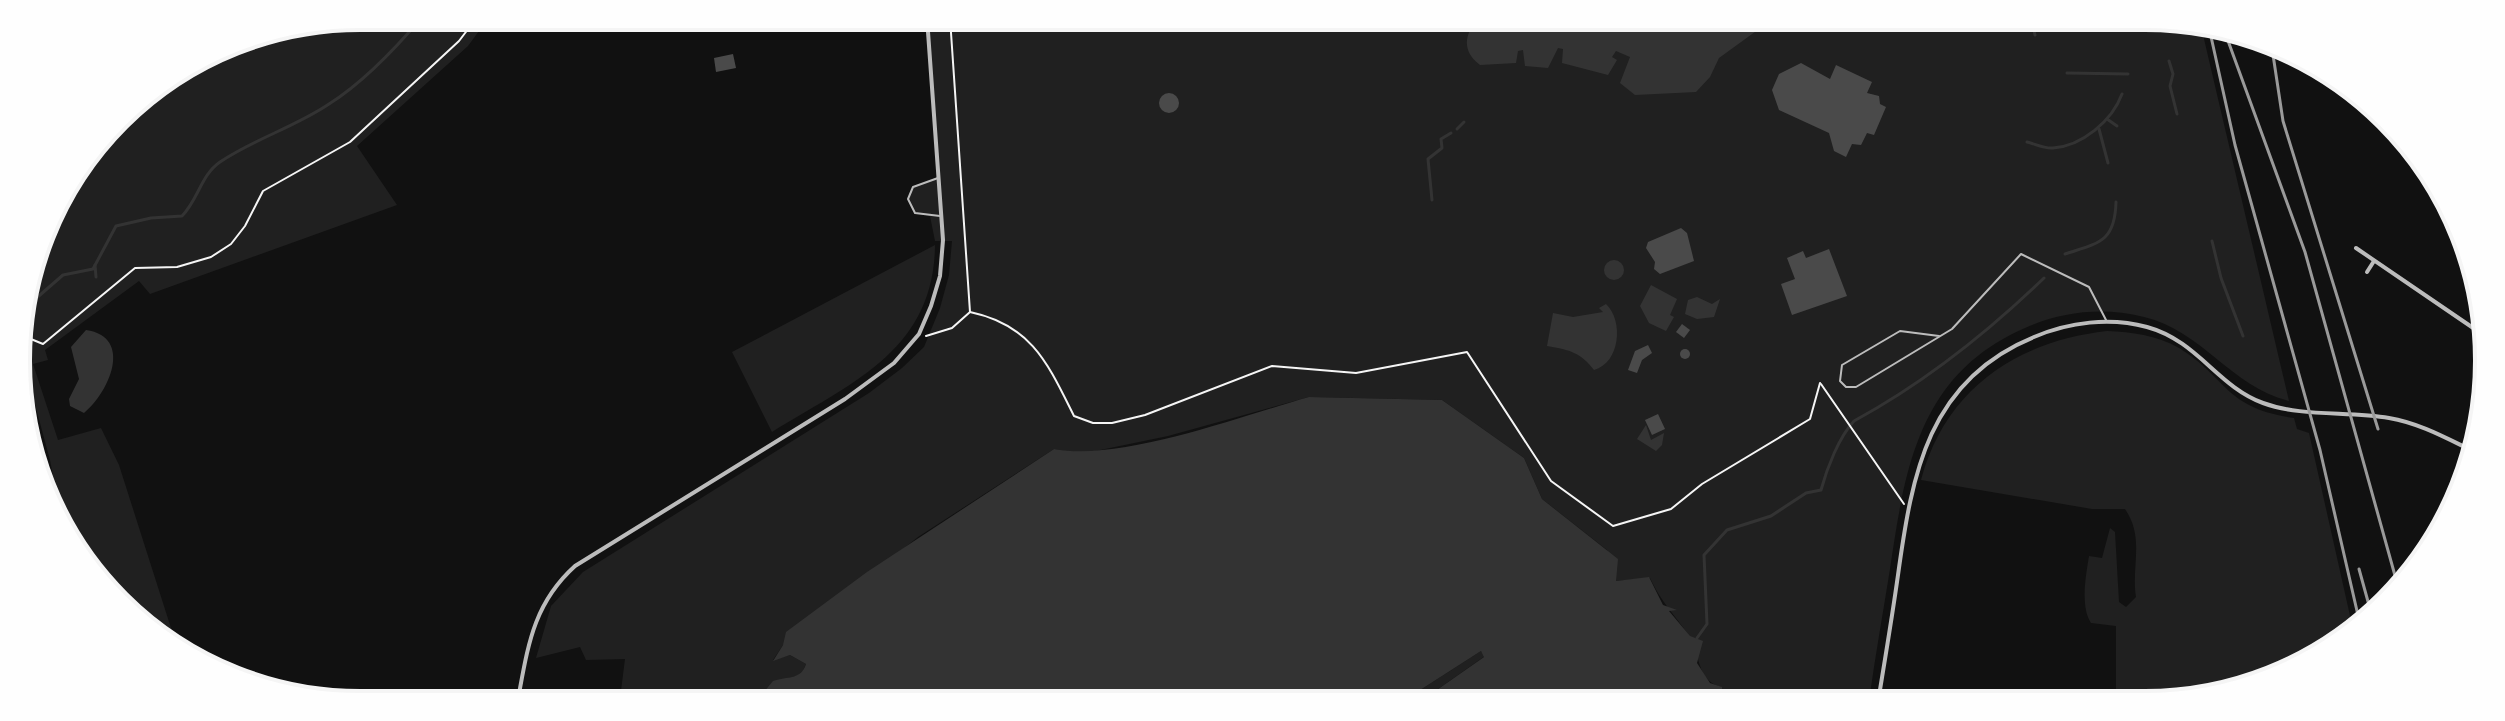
<svg xmlns="http://www.w3.org/2000/svg" width="2505" height="721" font-family="Cabin,sans-serif">
	<style>
		.green { fill: #202020 }
		.water { fill: #333 }
		.lines { fill: none; stroke-linecap: round; stroke-linejoin: round }
		.stream { stroke: #333; stroke-width: 3 }
		.building { fill: #4a4a4a }
		.path { stroke: #f5f5f5; stroke-width: 2 }
		.service { stroke: #bcbcbc; stroke-width: 2 }
		.minor { stroke: #bcbcbc; stroke-width: 4 }
		.motorway { stroke: #f5f5f5; stroke-width: 8 }
		.rail { stroke: #9a9a9a; stroke-width: 3 }
		.rim { fill: none; stroke: #f5f5f5; stroke-width: 4 }
	</style>
	<rect width="100%" height="100%" fill="#111"/>
	<g class="green">
		<polygon points="361,16 490,16 468,46 357,146 397,205 150,294 139,281 45,350 48,360 33,364 58,440 101,428 119,465 178,650 87,571 62,524 50,460 17,338 52,208 133,102 229,42"/>
		<path d="M927 18 2200 22 2289 401C2231 387 2203 331 2144 317 2103 307 2064 311 2025 328 1919 374 1905 468 1890 569 1883 613 1875 657 1869 701H1722L1721 687C1694 679 1702 652 1687 633 1671 610 1662 603 1650 578L1616 581 1607 550 1542 499 1524 458 1442 400 1309 397 1168 436 1081 454 1054 449 918 537 783 645 773 660 790 655 806 664C801 679 792 676 779 681 771 684 764 694 758 699H620L625 659 586 660 580 647 536 658 551 606 583 572 869 393 902 368 924 347 940 308 949 275 952 241H935L930 216 915 213 908 199 913 187 939 178Z"/>
		<path d="M935 245C934 351 851 383 772 432L732 352Z"/>
		<path d="M2107 331C2132 332 2156 335 2179 348 2228 378 2224 408 2294 418L2297 429 2309 433 2353 629 2296 670 2189 702H2116V626L2091 623C2080 606 2086 575 2089 556L2102 558 2110 528 2115 532 2119 602 2126 607 2136 597C2131 566 2145 538 2125 509H2092L1921 480C1945 389 2017 341 2107 331Z"/>
		<polygon points="1481,651 1485,656 1421,701 1403,701"/>
	</g>
	<g class="water">
		<path d="M1477 20 1770 21 1719 58 1710 77 1696 92 1635 95 1620 83 1630 57 1616 51 1612 57 1617 60 1608 75 1562 63 1563 49 1558 48 1548 68 1525 66 1523 50 1518 51 1516 63 1480 65C1462 52 1464 35 1477 20Z"/>
		<circle cx="1614" cy="270" r="10"/>
		<polygon points="1651,285 1677,299 1670,315 1674,317 1666,331 1649,323 1640,306"/>
		<polygon points="1697,297 1712,304 1720,299 1714,317 1697,319 1685,314 1688,300"/>
		<path d="M1606 304C1624 321 1620 363 1594 370 1581 353 1571 350 1547 346L1553 313 1573 317 1603 312 1599 308Z"/>
		<path d="M86 330C134 337 109 393 84 413L70 406 69 399 79 379 71 347Z"/>
		<path d="M1309 397 1442 400 1524 458 1542 499 1618 559 1616 581 1649 577 1663 605 1677 610 1669 611 1690 636 1703 641 1697 663 1710 683 1722 687V701H1421L1484 657 1481 651 1403 701 758 699 773 681C788 676 801 680 806 664L790 655 773 661 783 645 786 632 867 572 1054 449C1121 462 1241 416 1309 397Z"/>
		<polygon points="1646,425 1651,440 1664,433 1662,445 1656,451 1637,439"/>
	</g>
	<g class="lines">
		<g class="stream">
			<polyline points="2032,22 2035,35"/>
			<polyline points="2169,61 2173,74 2170,86 2177,114"/>
			<polyline points="2067,73 2128,74"/>
			<polyline points="2107,119 2117,126"/>
			<polyline points="1457,129 1464,122"/>
			<polyline points="2099,129 2108,163"/>
			<path d="M2027 142C2035 144 2045 149 2053 148 2082 146 2112 121 2122 94"/>
			<polyline points="1432,200 1428,159 1442,148 1441,139 1451,133"/>
			<polyline points="2212,241 2221,278 2243,336"/>
			<path d="M2065 254C2099 243 2115 242 2116 202"/>
			<polyline points="95,265 96,277"/>
			<path d="M25 308 63 275 93 269 116 226 151 218 182 216C198 200 201 175 220 162 254 139 295 127 329 104 364 82 396 48 423 16"/>
			<path d="M1697 638 1707 624 1704 555 1727 530 1771 516 1806 493 1821 490C1827 468 1839 437 1854 421 1924 383 1987 333 2044 278"/>
		</g>
	</g>
	<g class="building">
		<polygon points="733,54 736,68 716,72 714,58"/>
		<polygon points="1801,63 1830,79 1836,65 1872,82 1867,93 1879,96 1880,104 1886,107 1874,135 1867,133 1861,145 1852,144 1846,157 1834,151 1829,133 1779,110 1772,90 1779,74"/>
		<circle cx="1169" cy="103" r="10"/>
		<polygon points="1681,228 1687,233 1694,261 1660,274 1654,269 1655,262 1646,248 1648,242"/>
		<polygon points="1829,249 1847,296 1792,315 1781,284 1795,279 1787,258 1803,251 1806,258"/>
		<polygon points="1682,324 1690,330 1684,338 1676,332"/>
		<polygon points="1648,345 1652,353 1642,360 1637,373 1628,370 1635,351"/>
		<circle cx="1685" cy="354" r="5"/>
		<polygon points="1658,414 1665,429 1652,435 1645,420"/>
	</g>
	<g class="lines">
		<g class="path">
			<path d="M970 312C1032 325 1048 364 1074 416L1093 423H1112L1145 415 1272 366 1356 373 1467 352 1551 481 1613 526 1671 509 1702 484 1810 419 1820 383"/>
			<polyline points="926,336 952,328 970,312 950,18"/>
			<polyline points="17,342 26,337 43,344 135,268 177,267 211,257 231,244 245,226 263,191 350,142 459,41 478,16"/>
			<polyline points="1821,384 1904,504"/>
		</g>
		<g class="service">
			<polyline points="938,178 913,187 908,199 915,213 940,216"/>
			<polyline points="1939,336 1900,331 1842,365 1840,381 1846,387 1856,387 1952,329 2021,254 2089,287 2106,320"/>
		</g>
		<g class="minor">
			<polyline points="2356,248 2482,334"/>
			<polyline points="2367,272 2374,261"/>
			<path d="M518 699C528 646 533 604 575 566L845 399 894 363 919 334 931 306 940 276 943 240 927 18"/>
			<path d="M1878 702C1885 659 1892 618 1898 575 1912 474 1928 380 2034 337 2069 322 2110 317 2147 327 2198 341 2217 386 2263 403 2301 417 2348 411 2389 418 2419 423 2446 438 2473 451"/>
		</g>
		<polyline class="motorway" points="31,448 41,484"/>
		<g class="rail">
			<polyline points="2208,23 2235,145 2320,450 2360,624"/>
			<polyline points="2223,27 2305,252 2399,590"/>
			<polyline points="2272,48 2283,121 2378,429"/>
			<polyline points="2359,569 2372,616"/>
		</g>
	</g>
	<path d="M0 0H2505V721H0ZM360 30H2145A330 330 0 0 1 2475 360V361A330 330 0 0 1 2145 691H360A330 330 0 0 1 30 361V360A330 330 0 0 1 360 30Z" fill="#fefefe" fill-rule="evenodd"/>
	<path class="rim" d="M360 30H2145A330 330 0 0 1 2475 360V361A330 330 0 0 1 2145 691H360A330 330 0 0 1 30 361V360A330 330 0 0 1 360 30Z"/>
</svg>
